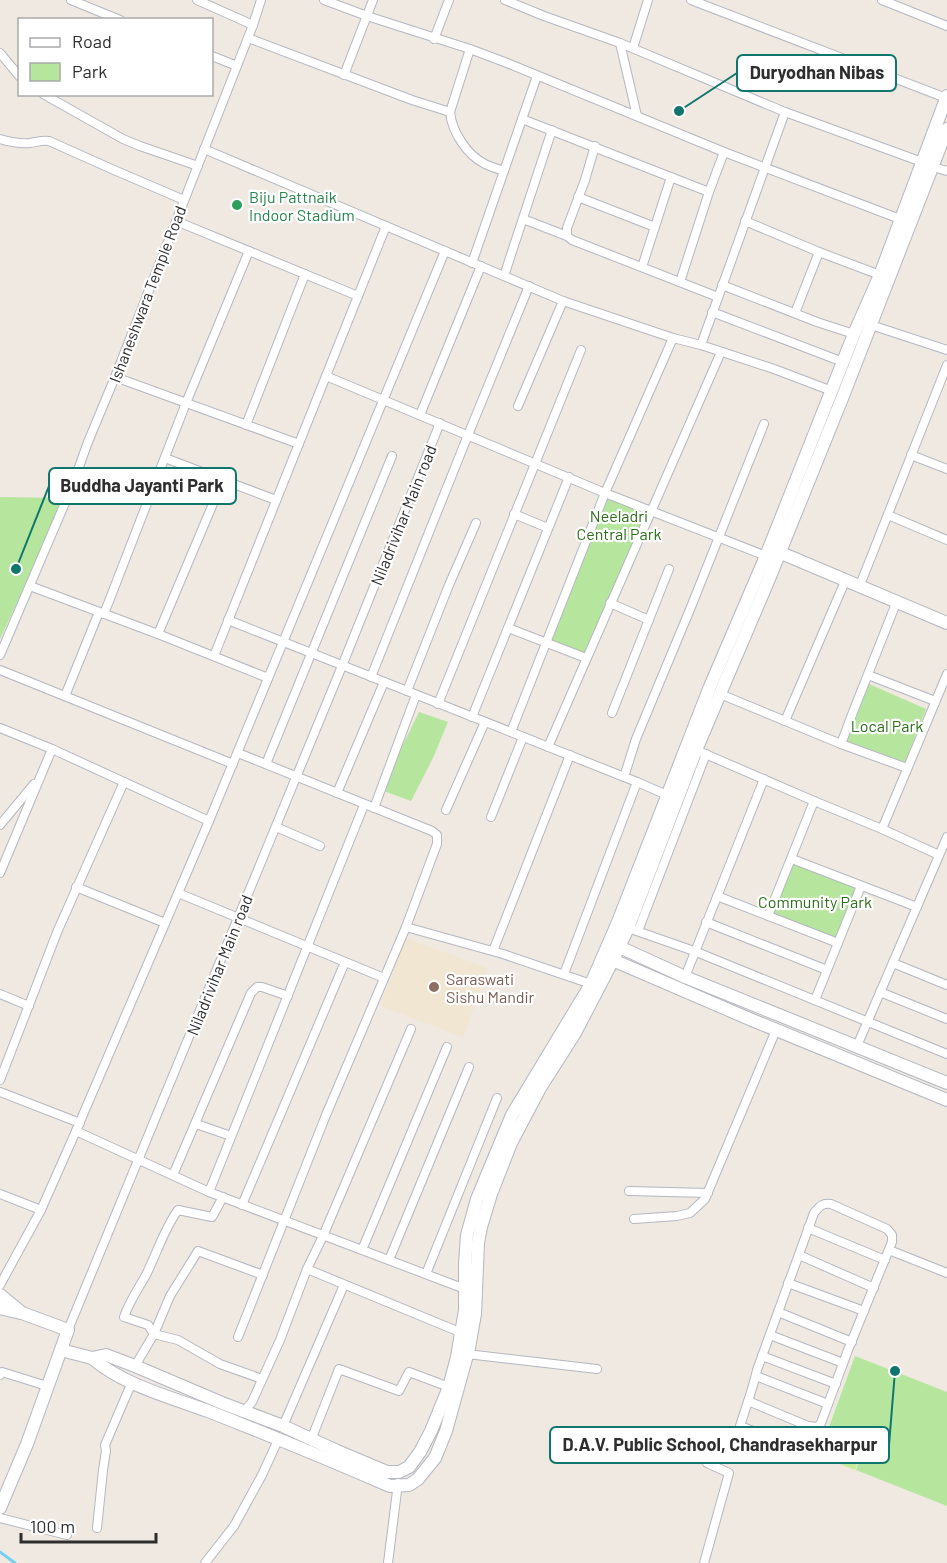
<svg xmlns="http://www.w3.org/2000/svg" width="947" height="1563" font-family="Barlow,sans-serif">
	<style>
		.education { fill: #f0e6d1 }
		.green { fill: #b6e59e }
		.pitch { fill: #c9ec9a }
		.lines { fill: none; stroke-linecap: round; stroke-linejoin: round }
		.stream { stroke: #75cff0; stroke-width: 3 }
		.street-casing { stroke: #b4b7c1; stroke-width: 10 }
		.secondary-casing { stroke: #b4b7c1; stroke-width: 14 }
		.street { stroke: #fff; stroke-width: 8 }
		.secondary { stroke: #fff; stroke-width: 12 }
		.leisure-dot { fill: #2e9e5b; stroke: #fff; stroke-width: 2 }
		.education-dot { fill: #8d6e63; stroke: #fff; stroke-width: 2 }
		.labels { text-anchor: middle; dominant-baseline: central; stroke-width: 4.5; stroke-linejoin: round; paint-order: stroke }
		.leisure-label { font-size: 16px; fill: #27864d; stroke: #fff; text-anchor: start }
		.street-label { font-size: 16px; fill: #2e2e2e; stroke: #fff }
		.park-label { font-size: 16px; fill: #2c6e1b; stroke: #fff }
		.education-label { font-size: 16px; fill: #785e54; stroke: #fff; text-anchor: start }
		.leader { fill: none; stroke: #0f766e; stroke-width: 2 }
		.callout-dot { fill: #0f766e; stroke: #fff; stroke-width: 2 }
		.callout { fill: #fff; stroke: #0f766e; stroke-width: 2 }
		.callout-label { font-size: 18px; text-anchor: middle; font-weight: bold; fill: #2e2e2e }
	</style>
	<rect width="100%" height="100%" fill="#efe9e1"/>
	<polygon class="education" points="406,938 488,968 463,1037 380,1006"/>
	<g class="green">
		<polygon points="605,493 651,511 586,658 547,643"/>
		<polygon points="0,497 66,498 0,639"/>
		<polygon points="869,684 926,709 905,762 847,741"/>
		<polygon points="419,712 448,722 433,758 411,801 381,790"/>
		<polygon points="792,859 861,886 838,943 768,916"/>
		<polygon points="855,1356 947,1392 947,1506 856,1470 866,1442 829,1427"/>
	</g>
	<polygon class="pitch" points="825,1426 865,1442 855,1470 814,1454"/>
	<g class="lines">
		<polyline class="stream" points="0,1552 15,1563"/>
		<defs>
			<g id="street">
				<polyline points="71,0 120,20"/>
				<polyline points="197,0 253,25"/>
				<polyline points="324,0 367,16 470,49 507,63 724,152 900,219"/>
				<polyline points="505,0 544,16 620,43 785,112 922,162"/>
				<polyline points="691,0 946,98"/>
				<polyline points="882,0 947,26"/>
				<polyline points="248,38 412,100 450,112"/>
				<polyline points="434,39 449,0"/>
				<polyline points="620,43 637,116"/>
				<polyline points="633,48 648,0"/>
				<path d="M470 49 450 112C452 132 467 155 485 164 491 167 498 169 504 171"/>
				<polyline points="0,53 20,77"/>
				<polyline points="212,56 237,66"/>
				<polyline points="344,75 373,0"/>
				<polyline points="43,94 123,139 140,146 198,166"/>
				<polyline points="522,119 709,192"/>
				<path d="M0 139C10 142 20 144 30 143 37 142 42 140 49 141L114 170 184 200"/>
				<polyline points="595,146 585,180 567,228 567,236 572,240 718,297"/>
				<polyline points="204,149 563,301 673,338 701,345 774,369 832,391"/>
				<polyline points="933,167 947,171"/>
				<polyline points="578,197 655,227"/>
				<polyline points="523,219 567,236"/>
				<polyline points="176,221 358,296"/>
				<polyline points="745,221 819,252 880,275"/>
				<polyline points="472,263 537,76"/>
				<polyline points="642,267 671,177"/>
				<polyline points="504,276 552,130"/>
				<polyline points="680,282 709,192 724,152"/>
				<polyline points="722,285 817,322 854,334"/>
				<polyline points="712,312 843,362"/>
				<polyline points="795,313 819,252"/>
				<polyline points="871,325 947,350"/>
				<polyline points="701,345 785,112"/>
				<polyline points="326,376 605,493 766,556"/>
				<polyline points="115,377 299,444"/>
				<polyline points="518,406 563,301"/>
				<polyline points="420,415 481,266"/>
				<polyline points="246,425 305,274"/>
				<polyline points="911,455 947,469"/>
				<polyline points="165,458 276,500"/>
				<polyline points="514,514 548,528"/>
				<polyline points="888,515 947,540"/>
				<polyline points="860,585 947,365"/>
				<polyline points="30,586 158,634 268,678"/>
				<polyline points="610,603 649,620"/>
				<polyline points="104,614 186,403 249,251"/>
				<polyline points="228,620 637,782 667,795"/>
				<polyline points="508,628 586,658"/>
				<polyline points="158,634 223,480"/>
				<polyline points="0,655 71,489 88,442 115,377 253,25 261,0"/>
				<polyline points="214,656 386,226"/>
				<polyline points="0,670 233,764"/>
				<polyline points="868,675 935,701"/>
				<polyline points="371,677 468,435 529,286"/>
				<polyline points="407,691 449,585 476,523"/>
				<polyline points="720,694 841,744 907,768"/>
				<polyline points="65,696 99,612"/>
				<polyline points="438,704 581,350"/>
				<polyline points="612,713 669,569"/>
				<polyline points="472,717 569,477"/>
				<polyline points="785,721 846,579"/>
				<polyline points="0,728 52,749 209,821"/>
				<polyline points="511,732 605,493 673,338"/>
				<polyline points="841,744 853,712 897,601"/>
				<polyline points="548,747 721,352"/>
				<polyline points="696,750 814,801 882,829 939,855"/>
				<polyline points="238,753 432,831 437,835 437,844 406,927 326,1115 238,1337"/>
				<polyline points="266,764 392,456"/>
				<polyline points="624,777 636,739 691,607 764,424"/>
				<polyline points="337,793 384,682"/>
				<polyline points="374,808 416,695"/>
				<polyline points="446,810 485,722"/>
				<polyline points="491,817 523,737"/>
				<polyline points="0,825 34,784"/>
				<polyline points="276,827 320,846"/>
				<polyline points="882,829 947,674"/>
				<polyline points="792,859 917,907"/>
				<polyline points="0,873 52,749"/>
				<polyline points="76,887 165,923"/>
				<polyline points="178,893 384,978"/>
				<polyline points="717,896 838,943"/>
				<polyline points="768,916 814,801"/>
				<polyline points="706,922 827,970"/>
				<polyline points="406,927 503,954 591,984"/>
				<polyline points="628,928 694,951 947,1054"/>
				<polyline points="638,931 706,754"/>
				<polyline points="493,951 570,755"/>
				<polyline points="893,963 947,985"/>
				<polyline points="564,974 637,782"/>
				<polyline points="685,977 764,779"/>
				<polyline points="880,992 947,1019"/>
				<polyline points="0,994 29,1006"/>
				<polyline points="815,1000 861,886"/>
				<polyline points="857,1046 947,837"/>
				<polyline points="0,1080 58,930 124,782"/>
				<polyline points="0,1092 80,1123"/>
				<polyline points="196,1124 231,1136"/>
				<polyline points="76,1131 209,1192 465,1289"/>
				<polyline points="173,1175 251,993 257,987 262,987 288,996"/>
				<polyline points="629,1191 708,1193"/>
				<polyline points="209,1192 364,805"/>
				<polyline points="0,1194 41,1210"/>
				<polyline points="242,1205 345,962"/>
				<polyline points="634,1219 677,1216 690,1213 705,1199 776,1030"/>
				<polyline points="808,1228 885,1260"/>
				<polyline points="362,1250 447,1047"/>
				<polyline points="889,1250 947,1273"/>
				<polyline points="799,1255 874,1288"/>
				<polyline points="389,1260 469,1067"/>
				<polyline points="307,1269 462,1333"/>
				<polyline points="426,1274 497,1098"/>
				<polyline points="788,1283 864,1311"/>
				<polyline points="0,1285 41,1210 76,1131 209,821 445,251"/>
				<polyline points="778,1312 852,1342"/>
				<polyline points="68,1330 342,666 440,423"/>
				<polyline points="770,1335 843,1363"/>
				<polyline points="467,1354 597,1369"/>
				<polyline points="762,1356 836,1384"/>
				<path d="M135 1366 154 1334 148 1325 124 1317C129 1302 138 1289 146 1275 157 1253 164 1229 178 1210L212 1217 223 1197"/>
				<polyline points="0,1375 2,1372 47,1386"/>
				<polyline points="756,1376 828,1404"/>
				<polyline points="262,1379 220,1364 178,1340 154,1334 170,1296 198,1251 263,1275"/>
				<path d="M748 1401 808 1426 818 1427 821 1423 848 1350 892 1242V1235L887 1229 831 1204C822 1203 820 1206 814 1213L757 1370C753 1388 746 1407 740 1426L806 1451"/>
				<polyline points="244,1411 252,1402 280,1340 307,1269 323,1236 411,1029"/>
				<polyline points="283,1426 344,1285"/>
				<polyline points="311,1440 339,1369 399,1391 409,1372 449,1387"/>
				<polyline points="0,1518 67,1535"/>
				<polyline points="97,1528 103,1470 106,1451 105,1445 132,1382"/>
				<polyline points="205,1563 234,1526 262,1475 278,1440"/>
				<polyline points="388,1563 398,1483"/>
				<polyline points="704,1563 729,1473 707,1463"/>
			</g>
			<g id="secondary">
				<polyline points="774,550 947,623"/>
				<polyline points="613,944 685,977 947,1083"/>
				<polyline points="608,958 752,1020 947,1100"/>
				<polyline points="0,1295 22,1313 68,1330 27,1444 0,1508"/>
				<polyline points="0,1308 21,1313"/>
				<polyline points="61,1350 92,1358 106,1355 135,1366 222,1403 283,1426 337,1451 387,1472 399,1472 409,1467 420,1452 431,1431 449,1387 457,1357 465,1310 465,1264 467,1235 477,1199 512,1115 591,984 618,922 709,689 766,556 854,334 880,275 947,96"/>
				<path d="M92 1358C123 1385 170 1397 208 1411 269 1435 330 1460 390 1486L409 1485 418 1479 435 1458 446 1431 469 1348 475 1314 478 1243 481 1227 491 1194 511 1143 540 1088 575 1033 613 960 628 928 696 750 769 579 843 396 947 129"/>
			</g>
		</defs>
		<use href="#street" class="street-casing"/>
		<use href="#secondary" class="secondary-casing"/>
		<use href="#street" class="street"/>
		<use href="#secondary" class="secondary"/>
	</g>
	<circle class="leisure-dot" cx="237" cy="205" r="6"/>
	<circle class="education-dot" cx="434" cy="987" r="6"/>
	<g class="labels">
		<g class="leisure-label">
			<text x="249" y="196">Biju Pattnaik<tspan x="249" dy="18">Indoor Stadium</tspan></text>
		</g>
		<g class="street-label">
			<text transform="translate(147 294) rotate(-69)">Ishaneshwara Temple Road</text>
			<text transform="translate(403 515) rotate(-68)">Niladrivihar Main road</text>
			<text transform="translate(219 965) rotate(-68)">Niladrivihar Main road</text>
		</g>
		<g class="park-label">
			<text x="619" y="515">Neeladri<tspan x="619" dy="18">Central Park</tspan></text>
			<text x="887" y="725">Local Park</text>
			<text x="815" y="901">Community Park</text>
		</g>
		<g class="education-label">
			<text x="446" y="978">Saraswati<tspan x="446" dy="18">Sishu Mandir</tspan></text>
		</g>
	</g>
	<path class="leader" d="M679 111L737 73M16 569L49 486M895 1371L889 1445"/>
	<g class="callout-dot">
		<circle cx="679" cy="111" r="6"/>
		<circle cx="16" cy="569" r="6"/>
		<circle cx="895" cy="1371" r="6"/>
	</g>
	<g class="callout">
		<rect x="737" y="55" width="159" height="36" rx="6"/>
		<rect x="49" y="468" width="187" height="36" rx="6"/>
		<rect x="550" y="1427" width="339" height="36" rx="6"/>
	</g>
	<g class="callout-label">
		<text x="817" y="79">Duryodhan Nibas</text>
		<text x="142" y="492">Buddha Jayanti Park</text>
		<text x="720" y="1451">D.A.V. Public School, Chandrasekharpur</text>
	</g>
	<rect x="18" y="18" width="195" height="78" fill="#ffffff" stroke="#ababab" stroke-width="1.5"/>
	<rect x="30" y="38" width="30" height="9" fill="#ffffff" stroke="#ababab" stroke-width="1.5"/>
	<text x="72" y="48" font-size="18" fill="#2e2e2e">Road</text>
	<rect x="30" y="63" width="30" height="18" fill="#b6e59e" stroke="#ababab" stroke-width="1.5"/>
	<text x="72" y="78" font-size="18" fill="#2e2e2e">Park</text>
	<path d="M21 1533v9h135v-9" fill="none" stroke="#2e2e2e" stroke-width="3"/>
	<text x="30" y="1533" font-size="18" fill="#2e2e2e" stroke="#ffffff" stroke-width="4.5" paint-order="stroke">100 m</text>
</svg>
